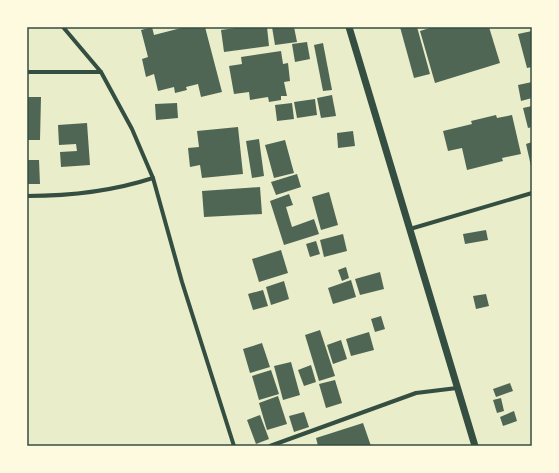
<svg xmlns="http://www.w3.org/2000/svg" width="559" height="473" font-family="'Source Sans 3',sans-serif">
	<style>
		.building { fill: #4f6655 }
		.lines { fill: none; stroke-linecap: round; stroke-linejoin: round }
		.minor { stroke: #344e41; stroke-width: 4 }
		.tertiary { stroke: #344e41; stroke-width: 7 }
		.neatline { fill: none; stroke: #344e41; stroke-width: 1.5 }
	</style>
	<rect width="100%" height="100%" fill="#e9edc9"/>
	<g class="building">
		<polygon points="152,27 154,35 185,27 205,27 222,92 201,97 198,84 186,87 187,90 175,93 174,87 158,91 154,74 146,77 142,59 148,57 141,30"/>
		<polygon points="242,27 267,27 269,46 224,52 221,30"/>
		<polygon points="272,27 294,27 297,42 275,45"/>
		<polygon points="400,27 417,27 430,74 414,78"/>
		<polygon points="433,27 489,27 500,63 435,83 420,31"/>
		<polygon points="532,31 532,67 527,68 518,34"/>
		<polygon points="307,42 310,59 295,62 292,44"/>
		<polygon points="323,43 332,90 323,91 314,45"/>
		<polygon points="281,51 283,64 288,63 290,81 284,82 287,96 281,96 281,100 269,102 268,97 250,100 249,92 234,94 229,66 242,64 241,57"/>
		<polygon points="532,82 532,98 521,101 518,85"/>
		<polygon points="332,95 336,116 321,118 317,98"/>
		<polygon points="27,97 41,97 40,140 27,140"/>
		<polygon points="315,99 317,115 297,118 294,102"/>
		<polygon points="177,103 178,118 156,120 155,104"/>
		<polygon points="292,103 294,119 277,121 275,105"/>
		<polygon points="532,106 532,127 528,128 523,108"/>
		<polygon points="496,115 497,118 512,115 521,154 502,158 503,161 467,170 462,148 448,151 443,131 472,124 471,121"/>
		<polygon points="87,123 90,165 61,167 60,152 77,151 76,144 59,145 58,125"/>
		<polygon points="238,127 243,174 202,178 200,165 190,167 188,148 199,147 197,131"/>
		<polygon points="353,131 355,146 338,148 337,133"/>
		<polygon points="259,139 264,176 252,178 246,141"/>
		<polygon points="285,140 294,173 274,178 265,145"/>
		<polygon points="532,142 532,166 531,166 526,144"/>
		<polygon points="27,160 39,160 40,184 27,184"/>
		<polygon points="297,174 301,187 276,195 271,182"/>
		<polygon points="260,187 262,214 204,217 202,191"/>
		<polygon points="329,192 338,225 321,230 312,197"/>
		<polygon points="289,194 293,205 286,207 292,227 314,219 319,234 284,245 270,201"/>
		<polygon points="486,230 488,240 465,244 463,234"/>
		<polygon points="343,234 347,251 324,257 320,240"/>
		<polygon points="316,241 320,254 310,257 306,244"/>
		<polygon points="281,250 288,273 259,282 252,259"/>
		<polygon points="346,267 349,278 342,281 338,270"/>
		<polygon points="380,272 384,289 360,295 355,279"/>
		<polygon points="351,280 356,297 333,304 328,288"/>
		<polygon points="284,281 289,299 271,305 266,287"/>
		<polygon points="263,290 268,306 253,310 248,294"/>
		<polygon points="486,294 489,306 476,309 473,296"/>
		<polygon points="381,316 385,329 375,332 371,319"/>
		<polygon points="320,330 335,376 319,381 305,335"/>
		<polygon points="369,332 374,350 351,356 346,339"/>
		<polygon points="341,340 347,359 333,364 327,345"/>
		<polygon points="262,343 270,367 250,373 243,349"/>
		<polygon points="291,362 300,395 283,400 274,366"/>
		<polygon points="311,365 316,382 304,386 298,370"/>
		<polygon points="271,370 279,394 259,400 252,376"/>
		<polygon points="335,380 342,403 326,408 319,384"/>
		<polygon points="510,383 513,391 496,397 493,389"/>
		<polygon points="278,396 287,424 267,430 259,403"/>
		<polygon points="501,398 504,411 497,413 493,400"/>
		<polygon points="514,411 517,421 503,426 500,417"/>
		<polygon points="304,412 309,427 294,432 289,416"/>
		<polygon points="260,415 269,439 256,444 247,420"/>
		<polygon points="363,423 371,446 318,446 316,438"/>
	</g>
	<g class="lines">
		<g class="minor">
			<polyline points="63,27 101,72 132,129 153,178 182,282 234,446"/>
			<polyline points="27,72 101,72"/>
			<path d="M27 196C69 196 113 191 153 178"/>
			<polyline points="410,229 532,193"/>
			<polyline points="270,446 416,393 457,388"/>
		</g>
		<polyline class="tertiary" points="349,27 475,446"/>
	</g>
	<rect width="559" height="473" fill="none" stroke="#fefae0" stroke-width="56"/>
	<rect x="28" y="28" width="503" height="417" class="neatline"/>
</svg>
